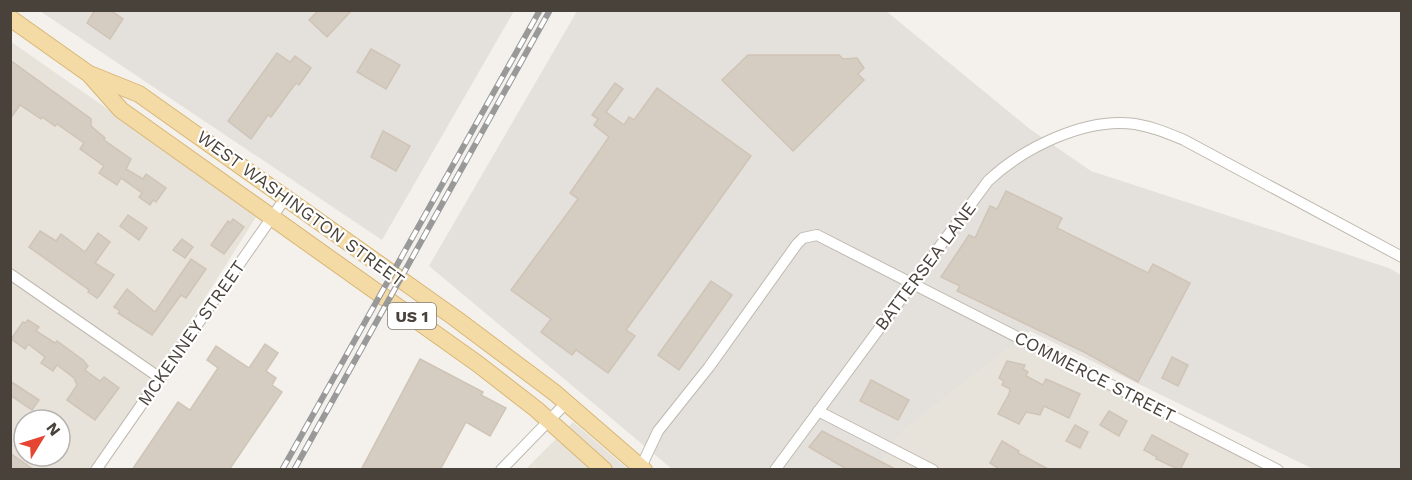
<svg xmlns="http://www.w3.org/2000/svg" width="1412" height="480" font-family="'Work Sans',sans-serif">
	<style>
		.residential { fill: #e8e3da; fill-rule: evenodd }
		.industrial { fill: #e4e1dd }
		.building { fill: #d5cdc2; stroke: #cfc4b6; stroke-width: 1.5 }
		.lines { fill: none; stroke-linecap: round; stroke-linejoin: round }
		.street-casing { stroke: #bfb9af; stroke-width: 12 }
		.primary-casing { stroke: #d8b776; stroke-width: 18 }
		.street { stroke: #fff; stroke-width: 10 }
		.primary { stroke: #f4daa5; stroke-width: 16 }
		.rail-casing { stroke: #999; stroke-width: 6 }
		.rail { stroke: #fff; stroke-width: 4; stroke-dasharray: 11; stroke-linecap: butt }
		.labels { text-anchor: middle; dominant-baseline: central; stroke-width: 4.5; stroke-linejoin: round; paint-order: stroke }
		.shield { fill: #fff; stroke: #7f7b75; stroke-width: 1.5 }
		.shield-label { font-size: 16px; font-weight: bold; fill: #48423a }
		.street-label { font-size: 18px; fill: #48423a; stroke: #fff }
	</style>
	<rect width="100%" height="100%" fill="#f4f1ec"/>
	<g class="residential">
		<path d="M10 41 258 214 97 469H11ZM24 420H60V456H24Z"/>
		<polygon points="911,284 1278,470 752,470"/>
		<polygon points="573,422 628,469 525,470"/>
	</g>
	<g class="industrial">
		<polygon points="40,11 514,11 382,240"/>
		<polygon points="577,11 886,11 1030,129 1091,171 1389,268 1401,275 1401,469 1313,469 1030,331 901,431 877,469 672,469 429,266"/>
	</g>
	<g class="building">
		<polygon points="95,10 110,10 123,19 110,39 87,23"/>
		<polygon points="319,10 352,10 327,37 309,20"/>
		<polygon points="371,49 400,65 386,89 357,72"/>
		<polygon points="277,53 290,62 295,56 311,68 299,85 296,83 271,117 268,115 251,139 228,121"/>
		<polygon points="748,55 839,55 843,59 857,58 864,68 858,74 864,80 793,151 722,80"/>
		<polygon points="10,60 91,119 91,126 105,138 104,140 131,159 126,169 143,179 146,174 166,188 156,202 153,200 150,205 139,197 142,193 121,178 117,185 99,173 104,166 80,149 84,143 57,124 55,126 42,117 41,119 20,105 10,119"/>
		<polygon points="615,83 623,89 606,112 624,125 629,117 634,120 657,88 751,156 626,330 635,336 608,373 576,350 572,355 541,332 551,319 511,290 578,199 570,193 609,137 594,125 598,119 592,115"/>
		<polygon points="383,131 410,146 396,171 371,157"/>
		<polygon points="1006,191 1062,218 1057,228 1148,273 1153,264 1190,283 1138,382 1086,353 957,291 960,286 941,277 969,235 975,238 990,206 997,209"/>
		<polygon points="128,215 147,228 139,240 120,226"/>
		<polygon points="233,219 244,227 224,254 211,245 228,221 230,223"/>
		<polygon points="40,231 56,241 61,234 85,252 98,233 110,242 95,263 114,275 100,295 97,298 88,292 89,290 29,247"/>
		<polygon points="182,239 193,247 185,258 173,250"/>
		<polygon points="191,259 206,269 186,298 181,295 152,335 118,313 120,311 114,307 127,289 155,312"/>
		<polygon points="711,281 732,295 679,370 658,355"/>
		<polygon points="28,320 39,327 36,331 55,343 57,341 83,360 88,366 85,370 100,381 104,377 119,388 95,420 67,400 77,385 74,378 57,365 53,371 41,363 45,357 28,344 25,349 11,339 23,322 25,323"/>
		<polygon points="265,344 278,353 266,371 276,378 272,385 282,392 229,470 132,470 178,402 190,410 218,368 207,360 216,346 249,368"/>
		<polygon points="1172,357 1188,365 1178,386 1162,378"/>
		<polygon points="420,359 483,392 481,395 506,408 490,436 466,422 440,470 361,470"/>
		<polygon points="1007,361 1025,365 1023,369 1028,372 1026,376 1043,385 1046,379 1080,394 1069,418 1044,406 1040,415 1026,412 1019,424 998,414 1009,394 1010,389 1002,385 1004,381 999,378"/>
		<polygon points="871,380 909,400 898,420 860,401"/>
		<polygon points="10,381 39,400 32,410 10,395"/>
		<polygon points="1109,411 1127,421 1119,436 1100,425"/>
		<polygon points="1075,425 1088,432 1080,448 1066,441"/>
		<polygon points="822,431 897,470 848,470 809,447"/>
		<polygon points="1152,435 1188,454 1180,470 1156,459 1157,457 1144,450"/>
		<polygon points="1002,441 1019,451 1018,453 1050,470 1001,470 990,463"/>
		<polygon points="10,453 34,470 10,470"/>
	</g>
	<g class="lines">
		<defs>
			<g id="street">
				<polyline points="10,274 160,378"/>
				<polyline points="818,411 933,470"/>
				<polyline points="641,467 658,431 709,367 797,244 803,238 817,235 1278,470"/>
				<polyline points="96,470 286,197"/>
				<polyline points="501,470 566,403"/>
				<path d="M775 470 988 181C1023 148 1085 117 1135 124 1153 127 1167 133 1184 140L1402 257"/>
			</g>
			<g id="primary">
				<polyline points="10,18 89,74 121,110 478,364 536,409 604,470"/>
				<polyline points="92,75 139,94 455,318 555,393 644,470"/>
			</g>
		</defs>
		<use href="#street" class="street-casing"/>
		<use href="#primary" class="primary-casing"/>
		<use href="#street" class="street"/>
		<use href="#primary" class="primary"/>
		<defs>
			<g id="rail">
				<polyline points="282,470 540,10"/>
				<polyline points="294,470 550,10"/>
			</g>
		</defs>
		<use href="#rail" class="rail-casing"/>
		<use href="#rail" class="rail"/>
	</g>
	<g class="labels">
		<rect class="shield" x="388" y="303" width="48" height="26" rx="4.5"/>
		<g class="shield-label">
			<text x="412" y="316">US 1</text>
		</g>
		<g class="street-label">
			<text transform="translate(301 208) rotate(36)">WEST WASHINGTON STREET</text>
			<text transform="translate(925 266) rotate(-53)">BATTERSEA LANE</text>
			<text transform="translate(191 333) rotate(-55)">MCKENNEY STREET</text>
			<text transform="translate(1095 376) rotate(27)">COMMERCE STREET</text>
		</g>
	</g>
	<rect width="1412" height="480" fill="none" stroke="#48423a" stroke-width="24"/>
	<g transform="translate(42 438) rotate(52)"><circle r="28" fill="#ffffff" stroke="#b6b3b0" stroke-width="1.5"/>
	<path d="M0-4.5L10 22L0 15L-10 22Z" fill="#e44633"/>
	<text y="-9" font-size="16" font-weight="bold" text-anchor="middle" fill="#48423a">N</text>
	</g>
</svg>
